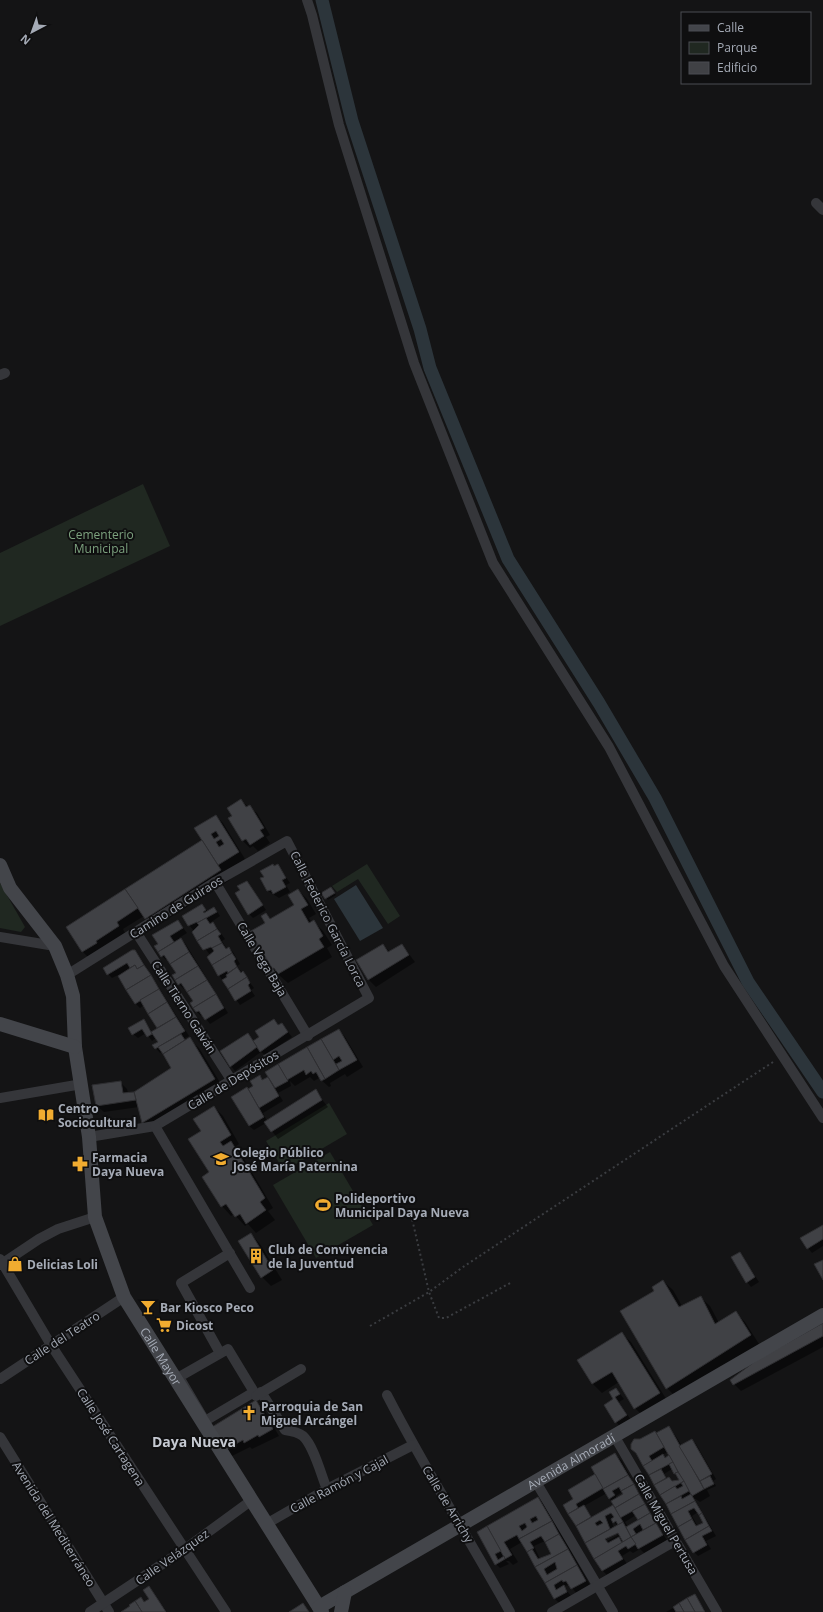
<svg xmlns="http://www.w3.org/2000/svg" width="823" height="1612" font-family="'Open Sans',sans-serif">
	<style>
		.green { fill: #202821 }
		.water { fill: #2c353b }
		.shadow { fill: #0007; fill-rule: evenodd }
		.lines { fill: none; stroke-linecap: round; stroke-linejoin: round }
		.canal { stroke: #2c353b; stroke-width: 13 }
		.building { fill: #404145; stroke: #2e2e31; fill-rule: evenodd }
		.path { stroke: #3b3d41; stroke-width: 2; stroke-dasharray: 2 3; stroke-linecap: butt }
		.street { stroke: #35363a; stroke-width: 10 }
		.secondary { stroke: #43454a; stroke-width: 14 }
		.labels { text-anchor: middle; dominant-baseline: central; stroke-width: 4; stroke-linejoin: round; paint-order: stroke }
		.park-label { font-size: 12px; fill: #7ca17e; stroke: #0f0f10 }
		.street-label { font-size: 12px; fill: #a5abb6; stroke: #0f0f10 }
		.poi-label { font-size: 12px; font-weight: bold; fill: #a5abb6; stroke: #0f0f10; text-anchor: start }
		.quarter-label { font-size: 14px; font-weight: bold; fill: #c6cad2; stroke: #0f0f10 }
	</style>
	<rect width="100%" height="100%" fill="#141415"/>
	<g class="green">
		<polygon points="143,484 170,546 0,626 0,553"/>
		<polygon points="367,864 400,916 388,924 358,879 337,892 332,886"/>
		<polygon points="0,883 25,927 21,932 0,928"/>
		<polygon points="329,1103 347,1134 284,1171 266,1141"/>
		<polygon points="330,1152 373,1225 316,1258 273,1185"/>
	</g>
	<polygon class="water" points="356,885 383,928 360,941 334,899"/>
	<g class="shadow">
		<polygon points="241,801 257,813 270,835 266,837 270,843 258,851 253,846 250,848 243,841 230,819 233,817"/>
		<polygon points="216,816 223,823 245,859 225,872 230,880 155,927 144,916 123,929 125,933 90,959 83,952 67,927 205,844"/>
		<polygon points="278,865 290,883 286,885 290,892 279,898 268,891 275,867"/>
		<polygon points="247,882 266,910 253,918 249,914 241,890"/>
		<polygon points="298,890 307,899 316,914 309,918 312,923 314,922 323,931 332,945 327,948 332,957 288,983 272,969 266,914 271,919 295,905"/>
		<polygon points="332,891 336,895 328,900 326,898"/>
		<polygon points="202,905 208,912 214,909 218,913 220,916 207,925 208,926 213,923 217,928 225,939 222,941 227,949 229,948 233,952 240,964 237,966 254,988 251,990 255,996 240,1005 219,975 210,955 193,932 194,931 189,925"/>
		<polygon points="178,921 187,933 179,938 185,943 228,1013 210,1024 203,1015 201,1016 197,1012 192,1003 194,1002 185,987 184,989 179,984 174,976 177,973 168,959 166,960 162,956 156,947"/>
		<polygon points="383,945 390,952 402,945 415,962 376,987 369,980 358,960"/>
		<polygon points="135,951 139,956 189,1036 185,1038 186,1041 189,1039 199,1048 224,1089 152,1131 143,1122 139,1107 104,1112 97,1106 120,1082 127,1089 128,1093 135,1092 172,1068 162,1052 160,1053 154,1046 159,1043 156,1038 152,1041 146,1033 138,1038 133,1034 143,1020 152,1032 158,1028 144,1005 140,1008 135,1003 118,975 112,978 108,974"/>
		<polygon points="274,1020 279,1026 282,1024 292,1037 265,1055 261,1052 235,1071 231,1066 248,1035 254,1041 260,1037"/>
		<polygon points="339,1030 345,1037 363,1067 347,1077 345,1074 330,1083 331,1086 329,1087 319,1078 314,1081 310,1077 295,1086 290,1081 291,1086 278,1093 283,1101 263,1113 267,1121 315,1091 328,1107 278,1139 266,1123 254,1130 249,1126 254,1086 259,1077 263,1081 269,1077"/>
		<polygon points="214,1107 223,1116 239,1144 235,1147 240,1152 273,1208 268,1211 275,1220 256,1233 248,1224 245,1226 234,1214 231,1216 222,1206 210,1172 202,1132"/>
		<polygon points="823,1226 823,1246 812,1253 808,1248"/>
		<polygon points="251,1234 260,1244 282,1280 271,1286 262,1277"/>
		<polygon points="740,1253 759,1282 751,1287 747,1282"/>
		<polygon points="663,1281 673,1290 682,1306 700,1297 710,1306 719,1323 736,1313 745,1322 759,1344 677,1398 667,1388 621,1311 656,1291"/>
		<polygon points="823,1324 823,1347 741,1391 734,1384"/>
		<polygon points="621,1333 631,1342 668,1402 644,1417 635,1408 619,1382 602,1393 593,1384 578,1360"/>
		<polygon points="616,1389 624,1399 619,1402 631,1420 620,1427 605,1406 615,1399 610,1393"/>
		<polygon points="256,1401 263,1408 279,1436 252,1449 250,1447 232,1456 225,1449"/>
		<path d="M668 1428 675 1435 682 1446 692 1440 696 1444 716 1479 713 1481 716 1486 707 1490 710 1496 700 1502 694 1498 716 1536 706 1541 711 1549 698 1556 694 1552 638 1454 657 1434ZM668 1452 670 1456 666 1458 662 1455ZM672 1469 681 1481H673L669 1478 667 1479 664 1474ZM698 1512 704 1523 698 1527 692 1516Z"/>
		<path d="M615 1454 622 1461 651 1516 667 1540 644 1553 640 1549 633 1553 630 1551 622 1556 627 1564 607 1575 602 1570 564 1505 575 1499ZM622 1492 624 1495 617 1499 616 1496ZM607 1493 616 1510 613 1506 592 1518 584 1506ZM636 1515 639 1521 628 1527 625 1522ZM614 1522 618 1526 614 1528 612 1523ZM616 1533 618 1535 607 1541 606 1539Z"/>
		<path d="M538 1498 545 1505 590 1585 576 1593 570 1585 563 1586 571 1596 559 1603 555 1599 522 1542 510 1549 518 1562 513 1565 509 1561H506L509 1564 500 1568 496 1564 478 1532ZM545 1541 552 1554 540 1559 534 1546ZM558 1568 559 1570 548 1576 547 1574Z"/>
		<polygon points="149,1587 167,1612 122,1612 150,1599"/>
		<polygon points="695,1596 706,1612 666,1612 673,1608"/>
	</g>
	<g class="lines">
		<polyline class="canal" points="322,0 352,121 420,329 430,368 508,559 599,703 655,798 748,982 823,1092"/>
	</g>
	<g class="building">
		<polygon points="241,799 246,807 250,805 264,828 260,830 264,836 250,845 246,839 242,841 228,818 232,816 227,808"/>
		<path d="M216 815 239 852 218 865 194 828ZM216 831 219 836 214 839 211 834ZM221 839 224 844 219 847 216 842Z"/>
		<polygon points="202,840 221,870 145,919 125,889"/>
		<polygon points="273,864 274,866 278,864 286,878 282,880 286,887 273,894 271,890 267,891 260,878 264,877 260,871"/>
		<polygon points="247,881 263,905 248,915 235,893 240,890 237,886"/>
		<polygon points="331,887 335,893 325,899 321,893"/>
		<polygon points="125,889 138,908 117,922 119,926 96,941 97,943 82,952 66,927"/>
		<polygon points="298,889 308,905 301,909 309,923 314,920 323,936 319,939 324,947 278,974 274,968 271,969 249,932 265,923 261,916 266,913 270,919 294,905 288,895"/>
		<polygon points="202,904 206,910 203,912 204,913 214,907 217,912 197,923 197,922 188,926 182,916"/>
		<polygon points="206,918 210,924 213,922 217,929 197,941 192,932 199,925 197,923"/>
		<polygon points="178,920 183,928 170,936 174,942 158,952 154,946 158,944 152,935"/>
		<polygon points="217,929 221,934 218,936 222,943 212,948 211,947 203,950 197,941"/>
		<polygon points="181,938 189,952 170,964 164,955 161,957 158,952"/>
		<polygon points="222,943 226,949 229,947 232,953 212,965 207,957 214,951 212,948"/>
		<polygon points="383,944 388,952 402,944 409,955 368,980 356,960"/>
		<polygon points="132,950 135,950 144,965 137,969 135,965 130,968 127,963 107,975 103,968"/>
		<polygon points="189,952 198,966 175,980 172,975 176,973 170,964"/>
		<polygon points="232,953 236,959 234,961 237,967 228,973 227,971 218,976 212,965"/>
		<polygon points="135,965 137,969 144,965 151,975 126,990 118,976"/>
		<polygon points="198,966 207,980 187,992 181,983 178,985 175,980"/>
		<polygon points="237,967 241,973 243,971 247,977 228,989 222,980 227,977 226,975"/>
		<polygon points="151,975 159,989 135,1004 126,990"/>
		<polygon points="247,977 250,983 248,985 251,991 235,1001 228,989"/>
		<polygon points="207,980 216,994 193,1008 190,1003 193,1001 187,992"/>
		<polygon points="159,989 167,1002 148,1014 140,1000"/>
		<polygon points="216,994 224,1008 205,1020 199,1011 196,1012 193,1008"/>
		<polygon points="167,1002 176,1017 157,1028 148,1014"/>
		<polygon points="176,1017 185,1031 155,1049 152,1045 158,1042 151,1032"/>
		<polygon points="144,1019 152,1034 147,1037 142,1029 132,1035 128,1028"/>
		<polygon points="274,1019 278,1025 282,1023 288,1032 260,1052 253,1041 259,1037 255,1031"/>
		<polygon points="339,1029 357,1060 339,1070 336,1064 342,1061 339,1056 333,1060 321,1039"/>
		<polygon points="248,1033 257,1047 230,1067 220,1051"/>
		<polygon points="181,1034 185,1040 163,1054 158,1047"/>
		<polygon points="190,1037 215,1079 142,1123 134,1092 171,1068 163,1054"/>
		<polygon points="321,1039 339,1070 325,1079 307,1047"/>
		<polygon points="307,1047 325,1079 321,1081 316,1072 313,1074 311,1071 306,1075 304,1070 287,1080 278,1064"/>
		<polygon points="278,1064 288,1081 275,1088 265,1072"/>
		<polygon points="260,1075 262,1080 268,1077 279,1096 259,1108 248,1089 253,1086 250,1081"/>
		<polygon points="121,1081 123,1093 134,1092 136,1100 96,1106 92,1085"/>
		<polygon points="247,1087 264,1117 249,1126 231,1097"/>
		<polygon points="316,1089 322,1100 271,1132 264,1122"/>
		<polygon points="214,1106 231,1135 220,1142 223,1146 231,1141 265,1198 260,1202 266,1210 246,1224 240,1214 235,1217 226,1204 221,1207 202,1177 209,1172 188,1139 201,1131 193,1119"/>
		<polygon points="823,1225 823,1239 807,1249 800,1238"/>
		<polygon points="251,1233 273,1270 261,1278 238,1241"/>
		<polygon points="740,1252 755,1277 746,1283 731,1257"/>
		<polygon points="823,1260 823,1280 814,1264"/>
		<polygon points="663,1280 679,1307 701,1296 715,1324 736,1311 751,1335 666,1389 620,1311 654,1291 652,1287"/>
		<polygon points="823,1323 823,1336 733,1385 730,1380 757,1360"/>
		<polygon points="622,1332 660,1393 634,1409 612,1372 592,1384 577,1360"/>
		<polygon points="616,1388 620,1394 615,1397 627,1415 615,1423 604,1405 613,1399 609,1392"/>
		<polygon points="256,1400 273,1429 259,1437 258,1435 244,1443 243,1440 225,1450 212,1427"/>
		<polygon points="669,1426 704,1489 692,1496 656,1433"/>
		<polygon points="655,1431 664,1447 649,1456 652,1461 643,1466 636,1453 631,1449 631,1444 634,1439 640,1439"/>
		<polygon points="692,1439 712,1474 700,1481 679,1446"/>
		<polygon points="615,1453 628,1475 603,1489 591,1467"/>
		<polygon points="663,1454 665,1458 669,1455 673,1462 649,1475 643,1466"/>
		<polygon points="673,1462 678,1472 674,1474 669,1464"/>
		<polygon points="661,1469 666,1478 654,1485 649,1475"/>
		<polygon points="678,1472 684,1481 660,1495 654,1485 669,1477 672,1481 679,1480 675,1473"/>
		<polygon points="595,1474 603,1488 576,1504 578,1508 568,1514 563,1505 573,1499 568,1490"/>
		<polygon points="628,1475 634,1484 621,1491 619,1487 612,1491 615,1495 609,1499 603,1489"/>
		<polygon points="710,1476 714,1484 704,1489 700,1481"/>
		<polygon points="684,1481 689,1491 666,1504 660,1495 675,1486 677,1489 683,1486 681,1483"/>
		<polygon points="634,1484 639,1494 615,1508 611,1501 623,1494 621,1491"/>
		<polygon points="639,1494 645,1504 620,1518 615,1508"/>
		<polygon points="691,1494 695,1501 671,1514 666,1504 681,1496 682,1499"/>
		<path d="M538 1497 552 1521 519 1539 517 1535 504 1542 512 1555 505 1559 487 1526ZM536 1516 538 1520 532 1523 530 1519ZM525 1523 527 1527 522 1531 519 1526Z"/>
		<polygon points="695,1501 702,1513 699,1515 694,1508 688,1511 692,1519 678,1527 671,1514"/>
		<polygon points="645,1504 650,1513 638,1520 632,1511"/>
		<polygon points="584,1505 591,1517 576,1526 568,1514"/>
		<path d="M613 1505 623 1522 618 1525 616 1521 613 1523 611 1519 614 1517 611 1513 605 1516 610 1529 585 1543 576 1526ZM600 1520 603 1523 597 1526 595 1523Z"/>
		<polygon points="650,1513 656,1523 643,1530 640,1524 633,1529 636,1534 631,1537 626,1527"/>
		<polygon points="702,1513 709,1526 685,1540 678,1527 692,1519 696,1526 703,1523 699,1515"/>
		<polygon points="552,1521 559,1534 545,1542 541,1536 530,1542 534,1548 527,1552 519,1539"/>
		<polygon points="623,1522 631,1537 623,1542 618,1533 605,1539 608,1543 619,1537 622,1543 594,1559 585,1543"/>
		<polygon points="656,1523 663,1535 638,1549 631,1537"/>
		<polygon points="487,1526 501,1551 495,1554 498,1560 504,1556 505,1559 495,1565 477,1532"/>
		<polygon points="709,1526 712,1531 702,1536 707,1545 693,1553 685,1540"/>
		<polygon points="559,1534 568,1549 535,1567 527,1552 532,1549 538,1559 551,1554 545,1542"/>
		<polygon points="631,1537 636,1544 628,1549 626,1546 618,1551 623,1559 602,1571 594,1559"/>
		<path d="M568 1549 577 1565 545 1583 535 1567ZM555 1562 557 1569 547 1575 544 1569Z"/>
		<polygon points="577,1565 586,1581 571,1589 566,1581 563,1582 562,1580 554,1585 556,1590 564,1585 567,1592 554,1599 545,1583"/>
		<polygon points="149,1586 166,1612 142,1612 135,1601 141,1597 144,1602 149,1599 143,1590"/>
		<polygon points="695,1594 705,1612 695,1612 687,1598"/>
		<polygon points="687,1598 695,1612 684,1612 679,1603"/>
		<polygon points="135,1601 142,1612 121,1612 130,1606 129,1605"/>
		<polygon points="303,1603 309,1612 289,1612"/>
		<polygon points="679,1603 684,1612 676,1612 673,1607"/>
	</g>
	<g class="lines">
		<g class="path">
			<polyline points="410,1210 429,1292 439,1318 446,1318 512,1282"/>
			<polyline points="370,1326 429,1292 463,1267 773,1062"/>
		</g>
		<g class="street">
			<polyline points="307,0 312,15 339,125 414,363 493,563 609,747 724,966 823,1118"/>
			<polyline points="816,203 823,210"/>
			<polyline points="0,375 5,373"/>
			<polyline points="215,882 308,1036"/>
			<polyline points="136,932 232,1081"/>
			<polyline points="0,937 55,946"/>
			<polyline points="67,975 215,882 287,841 369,998 155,1126 89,1137"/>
			<polyline points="0,1098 82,1084"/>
			<polyline points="155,1126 250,1288"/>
			<polyline points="0,1259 51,1345 226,1612"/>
			<polyline points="0,1265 39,1239 58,1229 95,1217"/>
			<polygon points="228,1349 254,1392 205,1421 179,1377"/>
			<polyline points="220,1353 181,1283 230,1253"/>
			<polyline points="0,1379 124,1297"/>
			<path d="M261 1392 285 1430C292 1431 298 1432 303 1436 314 1446 321 1475 327 1489"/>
			<path d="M387 1395C425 1469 469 1539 510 1612"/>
			<polyline points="256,1396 301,1369"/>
			<polyline points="0,1437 109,1612"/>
			<polyline points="615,1437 717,1612"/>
			<polyline points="536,1482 613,1612"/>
			<polyline points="266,1524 327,1489 413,1445"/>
			<polyline points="90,1612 185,1549 252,1500"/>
			<polyline points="552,1612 675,1541"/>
		</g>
		<g class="secondary">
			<path id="s1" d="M0 865 10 888 55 946 67 975 73 996 75 1047 89 1137 95 1217 124 1297 322 1612"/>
			<polyline points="0,1024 75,1047"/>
			<path id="s2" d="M319 1607 823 1315"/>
			<polyline points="341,1612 345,1592"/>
		</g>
	</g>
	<defs>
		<symbol id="library-bare" viewBox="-9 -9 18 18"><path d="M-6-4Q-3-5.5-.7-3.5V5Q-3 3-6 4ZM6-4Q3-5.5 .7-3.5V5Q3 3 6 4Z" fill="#f1ac30" stroke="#0f0f10" stroke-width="2.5" paint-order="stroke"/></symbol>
		<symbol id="school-bare" viewBox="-9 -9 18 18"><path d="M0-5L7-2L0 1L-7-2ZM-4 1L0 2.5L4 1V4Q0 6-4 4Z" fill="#f1ac30" stroke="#0f0f10" stroke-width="2.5" paint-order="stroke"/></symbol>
		<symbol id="pharmacy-bare" viewBox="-9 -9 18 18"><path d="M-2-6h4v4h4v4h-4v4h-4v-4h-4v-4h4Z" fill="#f1ac30" stroke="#0f0f10" stroke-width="2.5" paint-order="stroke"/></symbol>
		<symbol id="stadium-bare" viewBox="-9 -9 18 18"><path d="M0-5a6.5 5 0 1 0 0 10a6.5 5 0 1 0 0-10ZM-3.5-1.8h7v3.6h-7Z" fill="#f1ac30" stroke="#0f0f10" stroke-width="2.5" paint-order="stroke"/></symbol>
		<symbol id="building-bare" viewBox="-9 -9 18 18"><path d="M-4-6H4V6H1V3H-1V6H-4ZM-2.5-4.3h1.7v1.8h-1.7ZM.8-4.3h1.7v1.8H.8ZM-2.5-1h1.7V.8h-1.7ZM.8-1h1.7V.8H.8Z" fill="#f1ac30" stroke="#0f0f10" stroke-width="2.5" paint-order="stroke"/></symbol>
		<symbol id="shop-bare" viewBox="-9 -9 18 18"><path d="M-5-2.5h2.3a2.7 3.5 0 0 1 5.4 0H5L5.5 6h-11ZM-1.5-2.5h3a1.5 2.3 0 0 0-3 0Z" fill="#f1ac30" stroke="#0f0f10" stroke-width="2.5" paint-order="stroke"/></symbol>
		<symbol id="bar-bare" viewBox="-9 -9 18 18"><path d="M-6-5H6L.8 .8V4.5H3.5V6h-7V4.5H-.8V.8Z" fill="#f1ac30" stroke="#0f0f10" stroke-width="2.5" paint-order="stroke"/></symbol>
		<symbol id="supermarket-bare" viewBox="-9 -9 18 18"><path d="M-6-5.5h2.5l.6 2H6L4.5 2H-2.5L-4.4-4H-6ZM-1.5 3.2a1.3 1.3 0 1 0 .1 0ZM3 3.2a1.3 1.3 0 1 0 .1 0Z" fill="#f1ac30" stroke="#0f0f10" stroke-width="2.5" paint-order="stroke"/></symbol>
		<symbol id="church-bare" viewBox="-9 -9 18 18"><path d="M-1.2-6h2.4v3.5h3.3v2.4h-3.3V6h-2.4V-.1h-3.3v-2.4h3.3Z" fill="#f1ac30" stroke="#0f0f10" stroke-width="2.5" paint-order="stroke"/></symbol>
	</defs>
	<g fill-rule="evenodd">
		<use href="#library-bare" x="35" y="1104" width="22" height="22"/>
		<use href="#school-bare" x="210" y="1148" width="22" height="22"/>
		<use href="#pharmacy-bare" x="69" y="1153" width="22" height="22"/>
		<use href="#stadium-bare" x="312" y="1194" width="22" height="22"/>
		<use href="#building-bare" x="245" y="1245" width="22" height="22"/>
		<use href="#shop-bare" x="4" y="1253" width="22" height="22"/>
		<use href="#bar-bare" x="137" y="1296" width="22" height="22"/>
		<use href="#supermarket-bare" x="153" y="1314" width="22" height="22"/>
		<use href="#church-bare" x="238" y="1402" width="22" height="22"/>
	</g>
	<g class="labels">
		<g class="park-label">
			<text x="101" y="534">Cementerio<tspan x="101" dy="14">Municipal</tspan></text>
		</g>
		<g class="street-label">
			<text transform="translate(176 907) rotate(-32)">Camino de Guiraos</text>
			<text transform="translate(328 919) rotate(63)">Calle Federico García Lorca</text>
			<text transform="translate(262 959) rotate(59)">Calle Vega Baja</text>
			<text transform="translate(184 1007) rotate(57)">Calle Tierno Galván</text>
			<text transform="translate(233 1080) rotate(-31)">Calle de Depósitos</text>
			<text transform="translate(62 1338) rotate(-33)">Calle del Teatro</text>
			<text stroke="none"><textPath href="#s1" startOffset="529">Calle Mayor</textPath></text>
			<text transform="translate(111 1437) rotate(57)">Calle José Cartagena</text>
			<text stroke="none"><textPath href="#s2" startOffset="291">Avenida Almoradí</textPath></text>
			<text transform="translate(339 1484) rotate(-28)">Calle Ramón y Cajal</text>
			<text transform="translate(448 1504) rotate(59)">Calle de Arrichy</text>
			<text transform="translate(54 1524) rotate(58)">Avenida del Mediterráneo</text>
			<text transform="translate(666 1524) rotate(60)">Calle Miguel Pertusa</text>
			<text transform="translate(172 1557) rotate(-35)">Calle Velázquez</text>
		</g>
		<g class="poi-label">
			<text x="58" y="1108">Centro<tspan x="58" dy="14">Sociocultural</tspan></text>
			<text x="233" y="1152">Colegio Público<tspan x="233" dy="14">José María Paternina</tspan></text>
			<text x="92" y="1157">Farmacia<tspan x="92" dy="14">Daya Nueva</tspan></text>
			<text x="335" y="1198">Polideportivo<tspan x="335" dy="14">Municipal Daya Nueva</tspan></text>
			<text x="268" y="1249">Club de Convivencia<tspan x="268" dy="14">de la Juventud</tspan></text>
			<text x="27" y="1264">Delicias Loli</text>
			<text x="160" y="1307">Bar Kiosco Peco</text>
			<text x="176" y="1325">Dicost</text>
			<text x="261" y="1406">Parroquia de San<tspan x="261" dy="14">Miguel Arcángel</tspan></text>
		</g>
		<g class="quarter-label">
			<text x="194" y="1441">Daya Nueva</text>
		</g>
	</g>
	<rect x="681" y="12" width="130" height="72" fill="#0f0f10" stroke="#4b4d52"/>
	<rect x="689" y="25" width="20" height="6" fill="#43454a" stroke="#4b4d52"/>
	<text x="717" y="32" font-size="12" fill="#a5abb6">Calle</text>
	<rect x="689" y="42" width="20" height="12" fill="#202821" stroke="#4b4d52"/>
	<text x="717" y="52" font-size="12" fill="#a5abb6">Parque</text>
	<rect x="689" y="62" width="20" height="12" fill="#404145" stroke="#4b4d52"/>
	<text x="717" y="72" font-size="12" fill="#a5abb6">Edificio</text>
	<g transform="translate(32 32) rotate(221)" stroke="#0f0f10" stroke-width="3" paint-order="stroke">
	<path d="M0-3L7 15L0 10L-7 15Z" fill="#a5abb6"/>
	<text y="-6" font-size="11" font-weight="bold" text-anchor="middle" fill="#a5abb6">N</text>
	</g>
</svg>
